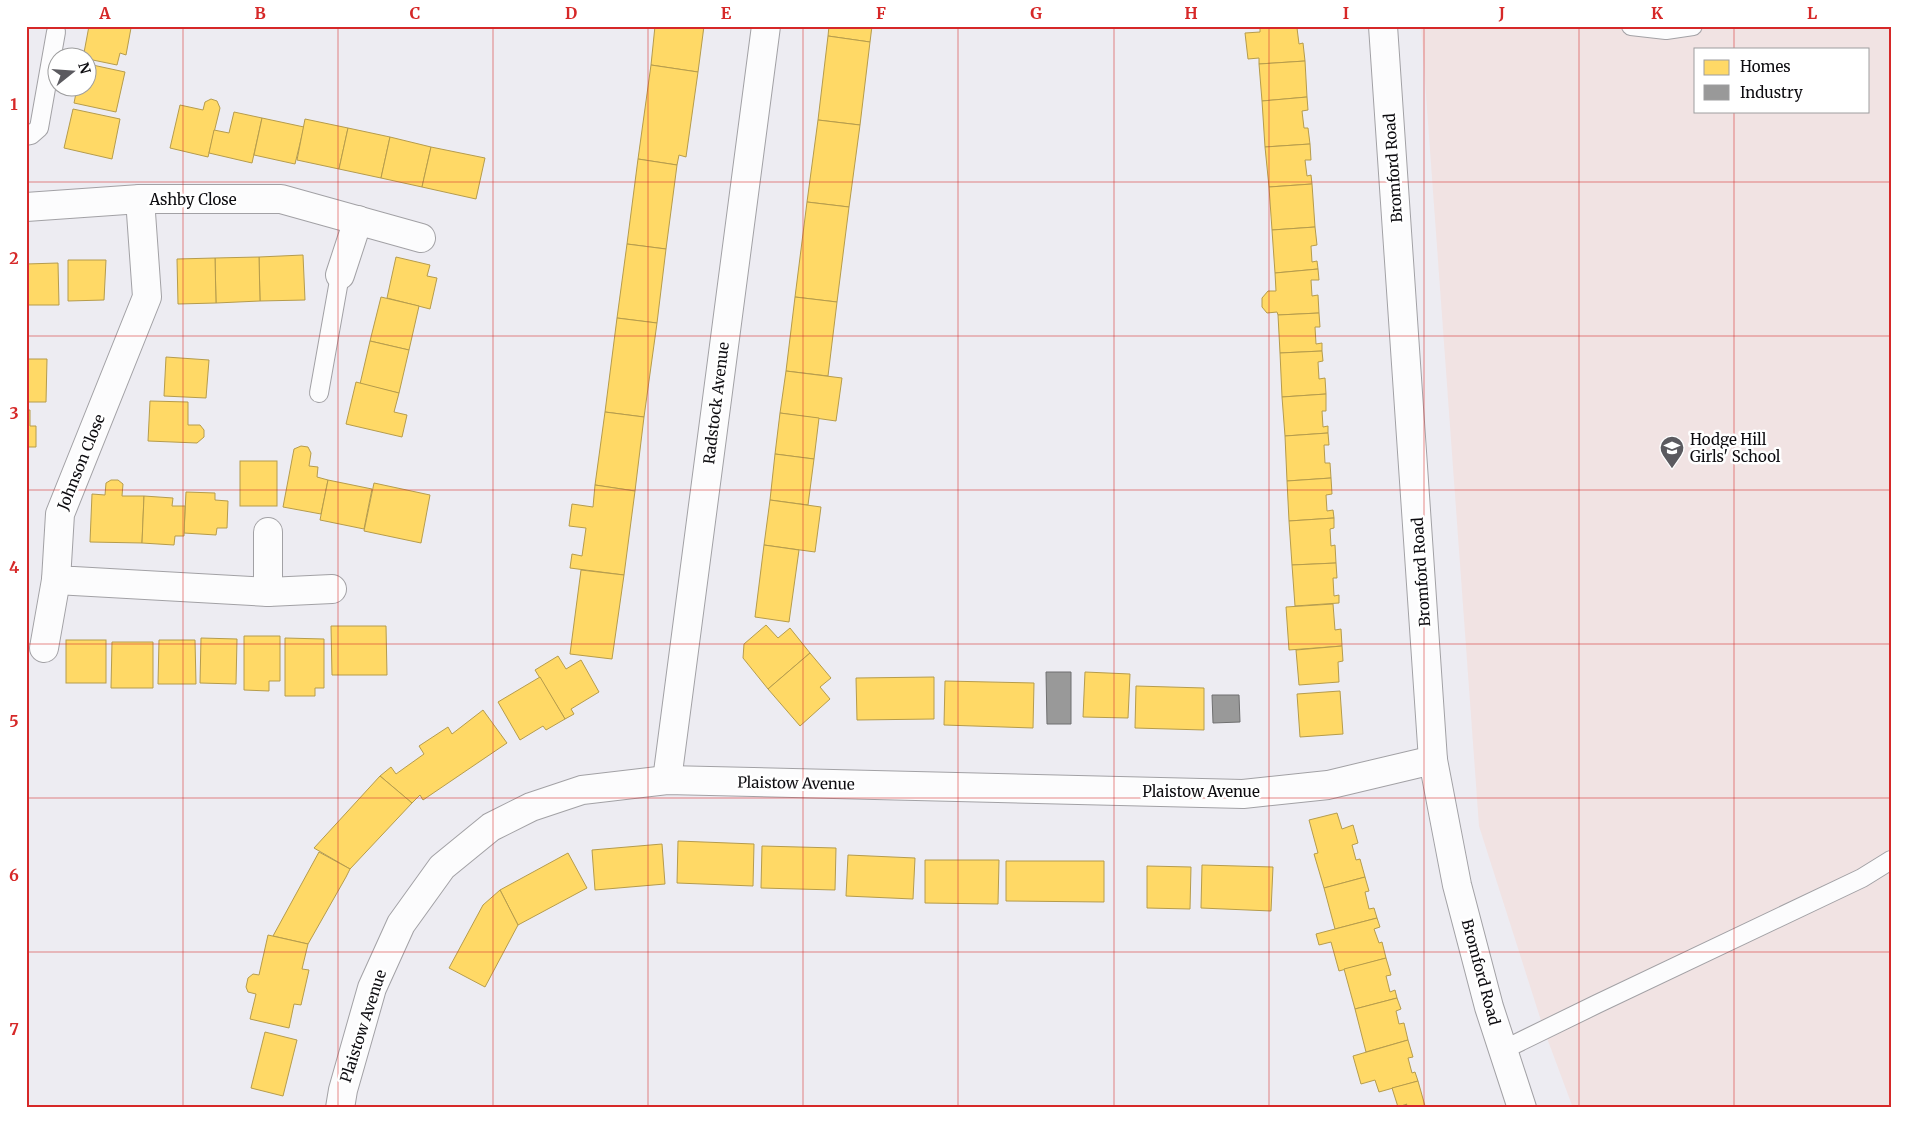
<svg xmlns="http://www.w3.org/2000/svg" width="1917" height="1134" font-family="Merriweather,serif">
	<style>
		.education { fill: #f1e3e3; fill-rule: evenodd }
		.homes { fill: #ffd966; stroke: #b69c4c }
		.industry { fill: #999; stroke: #6f6f70 }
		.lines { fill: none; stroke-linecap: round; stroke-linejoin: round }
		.service-casing { stroke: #a2a1a5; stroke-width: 20 }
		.minor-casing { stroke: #a2a1a5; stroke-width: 30 }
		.tertiary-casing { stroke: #a2a1a5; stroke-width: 30 }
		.service { stroke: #fcfcfd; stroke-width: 18 }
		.minor { stroke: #fcfcfd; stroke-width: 28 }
		.tertiary { stroke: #fcfcfd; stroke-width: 28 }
		.grid { fill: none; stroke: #d62828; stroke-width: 1; stroke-opacity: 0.55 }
		.labels { text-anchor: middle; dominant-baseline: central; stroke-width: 5; stroke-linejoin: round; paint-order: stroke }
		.street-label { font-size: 15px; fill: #0d0c10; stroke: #fff }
		.poi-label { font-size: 15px; fill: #0d0c10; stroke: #fff; text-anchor: start }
		.neatline { fill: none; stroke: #d62828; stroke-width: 2 }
		.grid-label { font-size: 16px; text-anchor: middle; font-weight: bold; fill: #d62828 }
	</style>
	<rect width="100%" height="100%" fill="#edecf2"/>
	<path class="education" d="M1421 26H1891V1108H1573L1544 1030 1479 826ZM1696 49H1868V111H1696Z"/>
	<g class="homes">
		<polygon points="89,26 122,26 131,28 126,55 120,53 117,65 83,58"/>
		<polygon points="655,26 704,26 698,72 651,65"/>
		<polygon points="829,26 872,26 870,42 828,36"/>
		<polygon points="1260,26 1302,26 1302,28 1297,28 1299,44 1303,43 1305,61 1259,64 1259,58 1248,59 1245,33 1260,32"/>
		<polygon points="828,36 870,42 860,125 818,120"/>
		<polygon points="1305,61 1307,97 1262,101 1259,64"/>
		<polygon points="88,64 125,72 116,112 74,103 77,88 88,88"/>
		<polygon points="651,65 698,72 686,157 679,155 677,165 638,159"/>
		<polygon points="1307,97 1308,110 1302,111 1304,128 1308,128 1310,144 1265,147 1262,101"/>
		<polygon points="211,99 217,101 220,108 208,157 170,148 180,105 203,110 205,102"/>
		<polygon points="73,109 120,119 112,159 64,148"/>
		<polygon points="234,112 262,118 252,163 209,153 214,130 229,133"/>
		<polygon points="262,118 304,127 295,164 254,155"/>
		<polygon points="305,119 348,128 339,169 297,160"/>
		<polygon points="818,120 860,125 849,207 807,202"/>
		<polygon points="348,128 390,137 381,178 339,169"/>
		<polygon points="390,137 431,147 422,187 381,178"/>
		<polygon points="1310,144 1311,160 1305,160 1307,176 1311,175 1312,184 1269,187 1265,147"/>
		<polygon points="431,147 485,158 476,199 422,187"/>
		<polygon points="638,159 677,165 666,249 627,244"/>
		<polygon points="1312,184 1315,227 1272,230 1269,187"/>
		<polygon points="807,202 849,207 837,302 795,297"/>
		<polygon points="1315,227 1317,245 1311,246 1312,262 1317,261 1318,269 1275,273 1272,230"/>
		<polygon points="627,244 666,249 657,323 617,318"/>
		<polygon points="303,255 305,300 260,301 259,257"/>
		<polygon points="259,257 260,301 216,303 215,258"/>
		<polygon points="396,257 430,265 427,276 437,278 430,309 387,298"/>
		<polygon points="215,258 216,303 178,304 177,259"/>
		<polygon points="68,260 106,260 104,300 68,301"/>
		<polygon points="58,263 59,305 26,305 26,264"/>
		<polygon points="1318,269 1319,280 1311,280 1312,296 1318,295 1319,313 1278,315 1277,312 1267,313 1262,307 1262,298 1268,291 1276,291 1275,273"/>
		<polygon points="381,297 419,306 409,350 370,341"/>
		<polygon points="795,297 837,302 828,376 786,371"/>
		<polygon points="1319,313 1320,327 1315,327 1316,344 1322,343 1322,351 1280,353 1278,315"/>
		<polygon points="617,318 657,323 644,417 605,412"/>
		<polygon points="370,341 409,350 399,393 360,384"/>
		<polygon points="1322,351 1323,361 1318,362 1319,379 1325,378 1326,394 1282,397 1280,353"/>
		<polygon points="166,357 209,360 206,398 164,396"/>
		<polygon points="26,359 47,359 46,402 26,402"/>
		<polygon points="786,371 842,378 836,421 780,413"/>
		<polygon points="356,382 399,393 394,412 407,415 402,437 346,424"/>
		<polygon points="1326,394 1326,411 1322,411 1323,427 1328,426 1328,433 1285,436 1282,397"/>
		<polygon points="150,401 188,402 188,425 200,425 204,430 204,437 197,443 148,441"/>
		<polygon points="26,410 30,410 30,426 36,426 36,447 26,447"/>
		<polygon points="605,412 644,417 635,491 595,485"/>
		<polygon points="780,413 819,418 814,459 775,454"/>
		<polygon points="1328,433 1329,445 1324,445 1325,463 1330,463 1331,478 1287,481 1285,436"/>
		<polygon points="301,446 308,447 311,453 309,466 318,467 317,477 328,480 321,514 283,507 294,449"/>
		<polygon points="775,454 814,459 808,505 770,500"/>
		<rect x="240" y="461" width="37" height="45"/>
		<polygon points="1331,478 1332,494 1326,495 1327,511 1333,510 1334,518 1289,521 1287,481"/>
		<polygon points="111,480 118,480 123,484 122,496 144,496 142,543 90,542 92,494 105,495 106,483"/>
		<polygon points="328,480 372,489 364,529 320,520"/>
		<polygon points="374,483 430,495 421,543 364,531"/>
		<polygon points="595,485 635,491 624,575 570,568 572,554 582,556 586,528 569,526 572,504 593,507"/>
		<polygon points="186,492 215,493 215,500 228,501 227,528 217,528 216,535 184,533"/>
		<polygon points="144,496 173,498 172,506 185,506 184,536 175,536 174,545 142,543"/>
		<polygon points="770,500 821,507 815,552 764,545"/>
		<polygon points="1334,518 1334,528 1330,529 1331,546 1335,545 1336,563 1292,565 1289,521"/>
		<polygon points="764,545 799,550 789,622 755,617"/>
		<polygon points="1336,563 1337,578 1333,578 1334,596 1339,595 1339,603 1295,606 1292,565"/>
		<polygon points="581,570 624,575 612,659 570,654"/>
		<polygon points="1333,604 1335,630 1341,629 1342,646 1289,650 1286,607"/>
		<polygon points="766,625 778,638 790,628 810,653 768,689 743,658 744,644"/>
		<polygon points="331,626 386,626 387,675 332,675"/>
		<polygon points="244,636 280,636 280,681 269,681 269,691 244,690"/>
		<polygon points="201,638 237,639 236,684 200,683"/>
		<polygon points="285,638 324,639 324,688 315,688 315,696 285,696"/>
		<rect x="66" y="640" width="40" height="43"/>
		<polygon points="159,640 195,640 196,684 158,684"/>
		<polygon points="112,642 153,642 153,688 111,688"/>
		<polygon points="1342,646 1343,661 1338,662 1339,682 1299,685 1296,650"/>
		<polygon points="810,653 831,678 820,687 830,699 800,726 768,689"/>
		<polygon points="558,656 566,669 581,660 599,692 571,709 574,714 565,719 535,670"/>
		<polygon points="1085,672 1130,674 1128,718 1083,717"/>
		<polygon points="540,677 565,719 546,730 543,726 520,740 498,702"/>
		<polygon points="934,677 934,719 857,720 856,678"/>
		<polygon points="945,681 1034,683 1033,728 944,725"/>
		<polygon points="1136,686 1204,688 1204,730 1135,728"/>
		<polygon points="1340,691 1343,734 1300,737 1297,694"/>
		<polygon points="483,710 507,743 423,800 420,795 412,803 380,776 391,767 396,774 424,754 419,746 448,727 452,734"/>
		<polygon points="380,776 412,803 350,869 314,848"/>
		<polygon points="1337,813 1342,829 1353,825 1358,843 1352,845 1356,860 1360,859 1365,877 1324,888 1314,854 1318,853 1309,820"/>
		<polygon points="678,841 754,844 753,886 677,883"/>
		<polygon points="662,844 665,884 595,890 592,850"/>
		<polygon points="762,846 836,848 835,890 761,888"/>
		<polygon points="319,852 350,869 346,877 308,944 273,936"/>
		<polygon points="568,853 587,888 518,925 500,890"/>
		<polygon points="848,855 915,858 913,899 846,896"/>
		<polygon points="925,860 999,860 998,904 925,903"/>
		<polygon points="1006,861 1104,861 1104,902 1006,901"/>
		<polygon points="1202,865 1273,867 1271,911 1201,908"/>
		<polygon points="1147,866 1191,867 1190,909 1147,908"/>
		<polygon points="1365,877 1369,891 1365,892 1369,909 1374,908 1377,918 1335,929 1324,888"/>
		<polygon points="500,890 518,925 485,987 449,968 483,905"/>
		<polygon points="1377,918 1380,927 1374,929 1379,943 1382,942 1386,958 1339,971 1331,942 1319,945 1316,934"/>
		<polygon points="268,935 308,944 302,969 309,970 301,1005 294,1004 289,1028 250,1019 256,994 248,992 246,987 248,978 253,974 259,975"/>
		<polygon points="1386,958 1391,975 1386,976 1390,992 1395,990 1397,998 1355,1009 1344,969"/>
		<polygon points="1397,998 1401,1009 1396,1011 1399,1024 1404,1023 1408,1040 1366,1052 1355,1009"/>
		<polygon points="265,1032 297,1040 283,1096 251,1088"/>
		<polygon points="1408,1040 1413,1057 1408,1058 1412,1073 1415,1072 1418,1081 1379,1092 1375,1080 1361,1084 1353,1056"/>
		<polygon points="1418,1081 1425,1106 1424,1108 1404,1108 1407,1104 1398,1107 1392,1088"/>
	</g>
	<g class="industry">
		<polygon points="1046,672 1071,672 1071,724 1047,724"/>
		<polygon points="1212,695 1239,695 1240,722 1213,723"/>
	</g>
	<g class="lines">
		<defs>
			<g id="service">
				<polyline points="1631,26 1666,30 1693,26"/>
				<polyline points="26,136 31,135 39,128 56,32"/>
				<polyline points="319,393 340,275"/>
				<polyline points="1503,1050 1597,1004 1862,878 1891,860"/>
			</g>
			<g id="minor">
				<polyline points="140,199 147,297 60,514 56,580 268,592 332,589"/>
				<polyline points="26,207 140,199 281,199 421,238"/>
				<polyline points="340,275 358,220"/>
				<polyline points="268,532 268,592"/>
				<polyline points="44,648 56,580"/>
				<polyline points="667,780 766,26"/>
				<polyline points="340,1108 343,1090 372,988 401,924 442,867 491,827 531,807 582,790 667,780 1243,794 1328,785 1433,760"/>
			</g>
			<polyline id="tertiary" points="1383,26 1433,760 1457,885 1489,1007 1522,1108"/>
		</defs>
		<use href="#service" class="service-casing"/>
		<use href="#minor" class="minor-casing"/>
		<use href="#tertiary" class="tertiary-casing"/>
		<use href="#service" class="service"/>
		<use href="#minor" class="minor"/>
		<use href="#tertiary" class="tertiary"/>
	</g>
	<path class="grid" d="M183 26V1108M338 26V1108M493 26V1108M648 26V1108M803 26V1108M958 26V1108M1114 26V1108M1269 26V1108M1424 26V1108M1579 26V1108M1734 26V49M1734 111V1108M26 182H1891M26 336H1891M26 490H1891M26 644H1891M26 798H1891M26 952H1891"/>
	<defs>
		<symbol id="school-pin" viewBox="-11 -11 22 30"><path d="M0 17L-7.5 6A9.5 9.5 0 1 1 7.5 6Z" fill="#5b5a5f" stroke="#fff"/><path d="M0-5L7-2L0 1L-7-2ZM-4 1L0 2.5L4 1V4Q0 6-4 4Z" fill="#fff"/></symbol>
	</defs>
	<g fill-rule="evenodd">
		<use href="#school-pin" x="1658" y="434" width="28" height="38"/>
	</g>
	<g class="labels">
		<g class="street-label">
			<text transform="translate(1393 168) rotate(-94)">Bromford Road</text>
			<text x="193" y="199">Ashby Close</text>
			<text transform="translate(716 403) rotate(-83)">Radstock Avenue</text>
			<text transform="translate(81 462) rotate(-68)">Johnson Close</text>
			<text transform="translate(1421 572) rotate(-94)">Bromford Road</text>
			<text transform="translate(796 783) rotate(1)">Plaistow Avenue</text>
			<text x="1201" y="791">Plaistow Avenue</text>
			<text transform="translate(1481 972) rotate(75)">Bromford Road</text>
			<text transform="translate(363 1026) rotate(-72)">Plaistow Avenue</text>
		</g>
		<g class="poi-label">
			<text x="1690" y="439">Hodge Hill<tspan x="1690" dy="17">Girls' School</tspan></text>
		</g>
	</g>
	<rect width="1917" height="1134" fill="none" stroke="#ffffff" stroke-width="55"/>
	<rect x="1694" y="48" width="175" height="65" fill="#ffffff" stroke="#9e9e9f"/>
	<rect x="1704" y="60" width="25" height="15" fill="#ffd966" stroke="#9e9e9f"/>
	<text x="1740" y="72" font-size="15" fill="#0d0c10">Homes</text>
	<rect x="1704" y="85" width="25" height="15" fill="#999999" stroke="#9e9e9f"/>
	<text x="1740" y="98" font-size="15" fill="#0d0c10">Industry</text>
	<g transform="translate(72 72) rotate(73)"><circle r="24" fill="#ffffff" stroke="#9e9e9f"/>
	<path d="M0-4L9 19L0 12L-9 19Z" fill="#5b5a5f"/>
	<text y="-8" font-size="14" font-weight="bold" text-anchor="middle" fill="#0d0c10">N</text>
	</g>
	<rect x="28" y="28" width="1862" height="1078" class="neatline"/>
	<g class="grid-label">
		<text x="105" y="19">A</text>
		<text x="260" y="19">B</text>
		<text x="415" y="19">C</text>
		<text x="571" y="19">D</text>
		<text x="726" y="19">E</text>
		<text x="881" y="19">F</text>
		<text x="1036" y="19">G</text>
		<text x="1191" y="19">H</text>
		<text x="1346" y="19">I</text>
		<text x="1502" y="19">J</text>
		<text x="1657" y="19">K</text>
		<text x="1812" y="19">L</text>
		<text x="14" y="110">1</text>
		<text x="14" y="264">2</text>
		<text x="14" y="419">3</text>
		<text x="14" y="573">4</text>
		<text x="14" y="727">5</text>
		<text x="14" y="881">6</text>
		<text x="14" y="1035">7</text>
	</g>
</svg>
